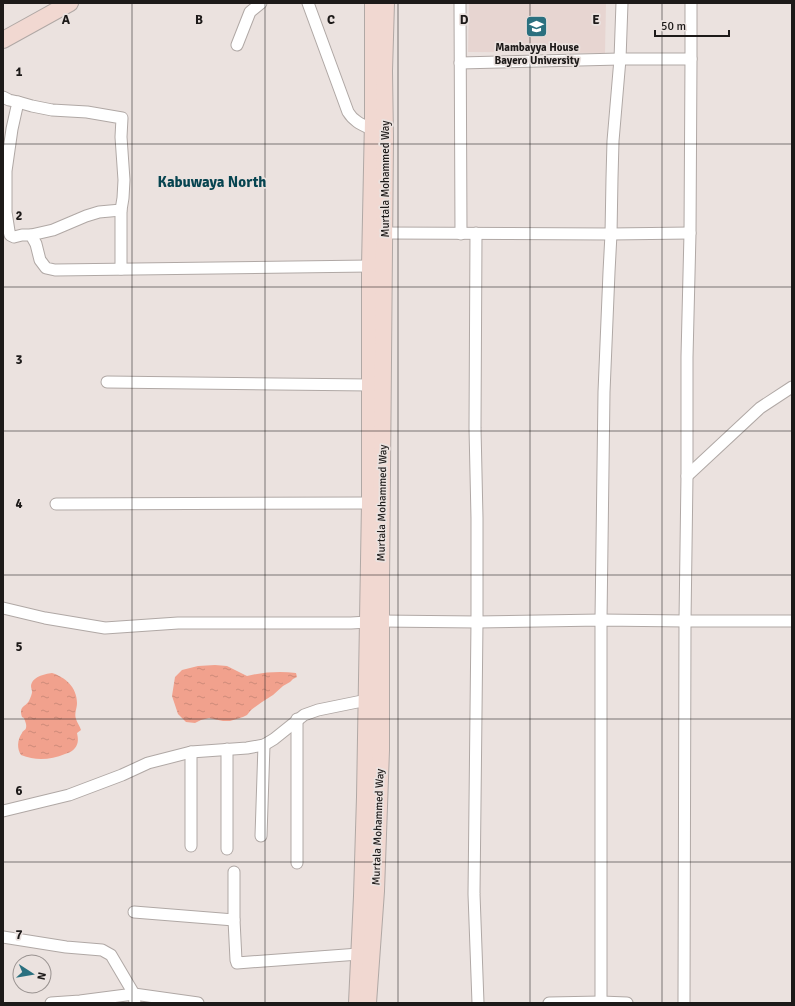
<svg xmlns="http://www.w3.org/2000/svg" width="795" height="1006" font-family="Signika,sans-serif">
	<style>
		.built { fill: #e7d5d1 }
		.water { fill: url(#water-ripples) }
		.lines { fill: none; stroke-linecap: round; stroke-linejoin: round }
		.minor-casing { stroke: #b0a8a5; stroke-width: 13 }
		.secondary-casing { stroke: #b0a8a5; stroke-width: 18 }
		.minor { stroke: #fff; stroke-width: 11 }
		.secondary { stroke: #f1d8d1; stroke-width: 16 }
		.grid { fill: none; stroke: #1d1a19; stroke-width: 1; stroke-opacity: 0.55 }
		.labels { text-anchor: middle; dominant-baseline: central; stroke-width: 3.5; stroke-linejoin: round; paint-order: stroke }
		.poi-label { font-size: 11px; font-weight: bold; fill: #1d1a19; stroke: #ebe2df }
		.street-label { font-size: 11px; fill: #1d1a19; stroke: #ebe2df }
		.district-label { font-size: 15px; font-weight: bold; fill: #064450; stroke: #ebe2df }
		.grid-label { font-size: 13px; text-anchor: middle; font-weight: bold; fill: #1d1a19; stroke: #ebe2df; stroke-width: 3.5; stroke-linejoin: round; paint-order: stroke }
	</style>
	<defs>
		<pattern id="water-ripples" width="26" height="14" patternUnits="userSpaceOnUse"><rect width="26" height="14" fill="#f1a18d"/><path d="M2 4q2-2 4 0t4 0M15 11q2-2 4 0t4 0" fill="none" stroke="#ce8a79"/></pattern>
	</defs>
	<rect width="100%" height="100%" fill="#ebe2df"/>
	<polygon class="built" points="469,3 606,3 605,53 468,52"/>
	<g class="water">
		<path d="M215 665 227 666 247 676C263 672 280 671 296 673L297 677 293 679 290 682 283 686 273 695 262 702 251 710 247 715 243 717 230 721H223L209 718 201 720 195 723 186 722 178 714 172 696 175 677 182 670 198 666Z"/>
		<path d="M52 673C65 677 77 687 77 703 77 708 74 714 76 719 77 723 80 726 81 730L77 733C78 738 79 743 75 748 73 751 69 753 65 754 50 760 36 761 21 755 17 749 17 740 22 733 23 730 25 731 26 728 27 725 25 721 24 718L22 717C19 706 24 708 29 701 30 699 32 694 32 692 32 690 31 688 31 686 32 677 44 674 52 673Z"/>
	</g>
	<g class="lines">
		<defs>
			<g id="minor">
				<path d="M308 3 348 112C354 122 363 125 373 130"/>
				<polyline points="460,3 461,234"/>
				<polyline points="237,45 250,12 261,3"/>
				<polyline points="460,63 620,59 691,59"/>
				<polyline points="3,97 9,100 18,102 12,129 6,171 6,212 9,231 10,235 14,237 22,235 31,235 36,244 40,260 46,268 55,270 370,266"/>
				<polyline points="18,102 32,106 52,110 87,112 122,118 121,137 124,180 123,198 121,210 121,269"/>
				<polyline points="384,233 611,234 690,233"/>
				<polyline points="476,233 475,428 477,518 477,622 474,894 478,1003"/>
				<polyline points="31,235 53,230 86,216 99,212 121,210"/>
				<polyline points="107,382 370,385"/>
				<polyline points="687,476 760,408 792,387"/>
				<polyline points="56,504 370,503"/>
				<polyline points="3,608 45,618 105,628 178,623 351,623 368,622"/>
				<polyline points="381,621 477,622 601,620 685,621 792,621"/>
				<polyline points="227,749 227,849"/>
				<polyline points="3,811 69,795 122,775 148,763 191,752 247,748 264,745 274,739 304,715 318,710 367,700"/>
				<polyline points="261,836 264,745"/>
				<polyline points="191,846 191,752"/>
				<polyline points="297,863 297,719"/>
				<polyline points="234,872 234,920 236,960 237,963 359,954"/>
				<polyline points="134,912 234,920"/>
				<polyline points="3,937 66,947 102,950 111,955 134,994 135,1003"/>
				<polyline points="51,1003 80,1001 134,994 198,1003"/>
				<polyline points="549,1003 601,1002 627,1003"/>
				<polyline points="601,1003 601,620 604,392 609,272 611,234 612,178 613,141 620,59 622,3"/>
				<polyline points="684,1003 685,621 687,476 687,357 690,233 691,59 691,3"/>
			</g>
			<g id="secondary">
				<polyline points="3,40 70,3"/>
				<polyline points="357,1003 362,896 365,797 370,503 370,266 373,120 373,3"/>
				<polyline points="368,1003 376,891 381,750 381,583 385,138 384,71 386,3"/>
			</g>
		</defs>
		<use href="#minor" class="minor-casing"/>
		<use href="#secondary" class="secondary-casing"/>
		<use href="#minor" class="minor"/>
		<use href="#secondary" class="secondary"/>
	</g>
	<path class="grid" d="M132 3V1003M265 3V1003M398 3V1003M530 3V1003M662 3V1003M3 144H792M3 287H792M3 431H792M3 575H792M3 719H792M3 862H792"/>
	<defs>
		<symbol id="university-square" viewBox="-11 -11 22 22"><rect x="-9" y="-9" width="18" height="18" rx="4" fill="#2b707f" stroke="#ebe2df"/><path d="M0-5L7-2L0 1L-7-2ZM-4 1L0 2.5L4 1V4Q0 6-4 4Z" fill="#fff"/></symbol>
	</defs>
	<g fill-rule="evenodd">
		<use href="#university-square" x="524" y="14" width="25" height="25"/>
	</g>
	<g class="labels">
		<g class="poi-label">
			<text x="537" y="47">Mambayya House<tspan x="537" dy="13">Bayero University</tspan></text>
		</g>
		<g class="street-label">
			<text transform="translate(385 179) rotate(-90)">Murtala Mohammed Way</text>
			<text transform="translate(382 503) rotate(-89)">Murtala Mohammed Way</text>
			<text transform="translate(378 827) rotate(-88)">Murtala Mohammed Way</text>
		</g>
		<g class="district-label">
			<text x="212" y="182">Kabuwaya North</text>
		</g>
	</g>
	<g class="grid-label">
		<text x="66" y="24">A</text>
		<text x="199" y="24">B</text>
		<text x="331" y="24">C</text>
		<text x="464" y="24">D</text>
		<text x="596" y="24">E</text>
		<text x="19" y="76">1</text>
		<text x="19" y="220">2</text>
		<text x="19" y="364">3</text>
		<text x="19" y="508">4</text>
		<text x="19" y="651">5</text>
		<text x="19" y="795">6</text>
		<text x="19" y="939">7</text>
	</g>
	<rect width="795" height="1006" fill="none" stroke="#1d1a19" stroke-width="8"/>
	<g transform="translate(32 974) rotate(102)"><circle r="19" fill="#ebe2df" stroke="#999290"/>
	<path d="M0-3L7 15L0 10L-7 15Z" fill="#2b707f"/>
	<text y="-6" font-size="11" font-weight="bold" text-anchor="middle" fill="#1d1a19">N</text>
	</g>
	<path d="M655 30v6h74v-6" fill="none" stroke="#1d1a19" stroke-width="2"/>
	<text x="661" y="30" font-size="12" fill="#1d1a19" stroke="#ebe2df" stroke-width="3" paint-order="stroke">50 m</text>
</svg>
